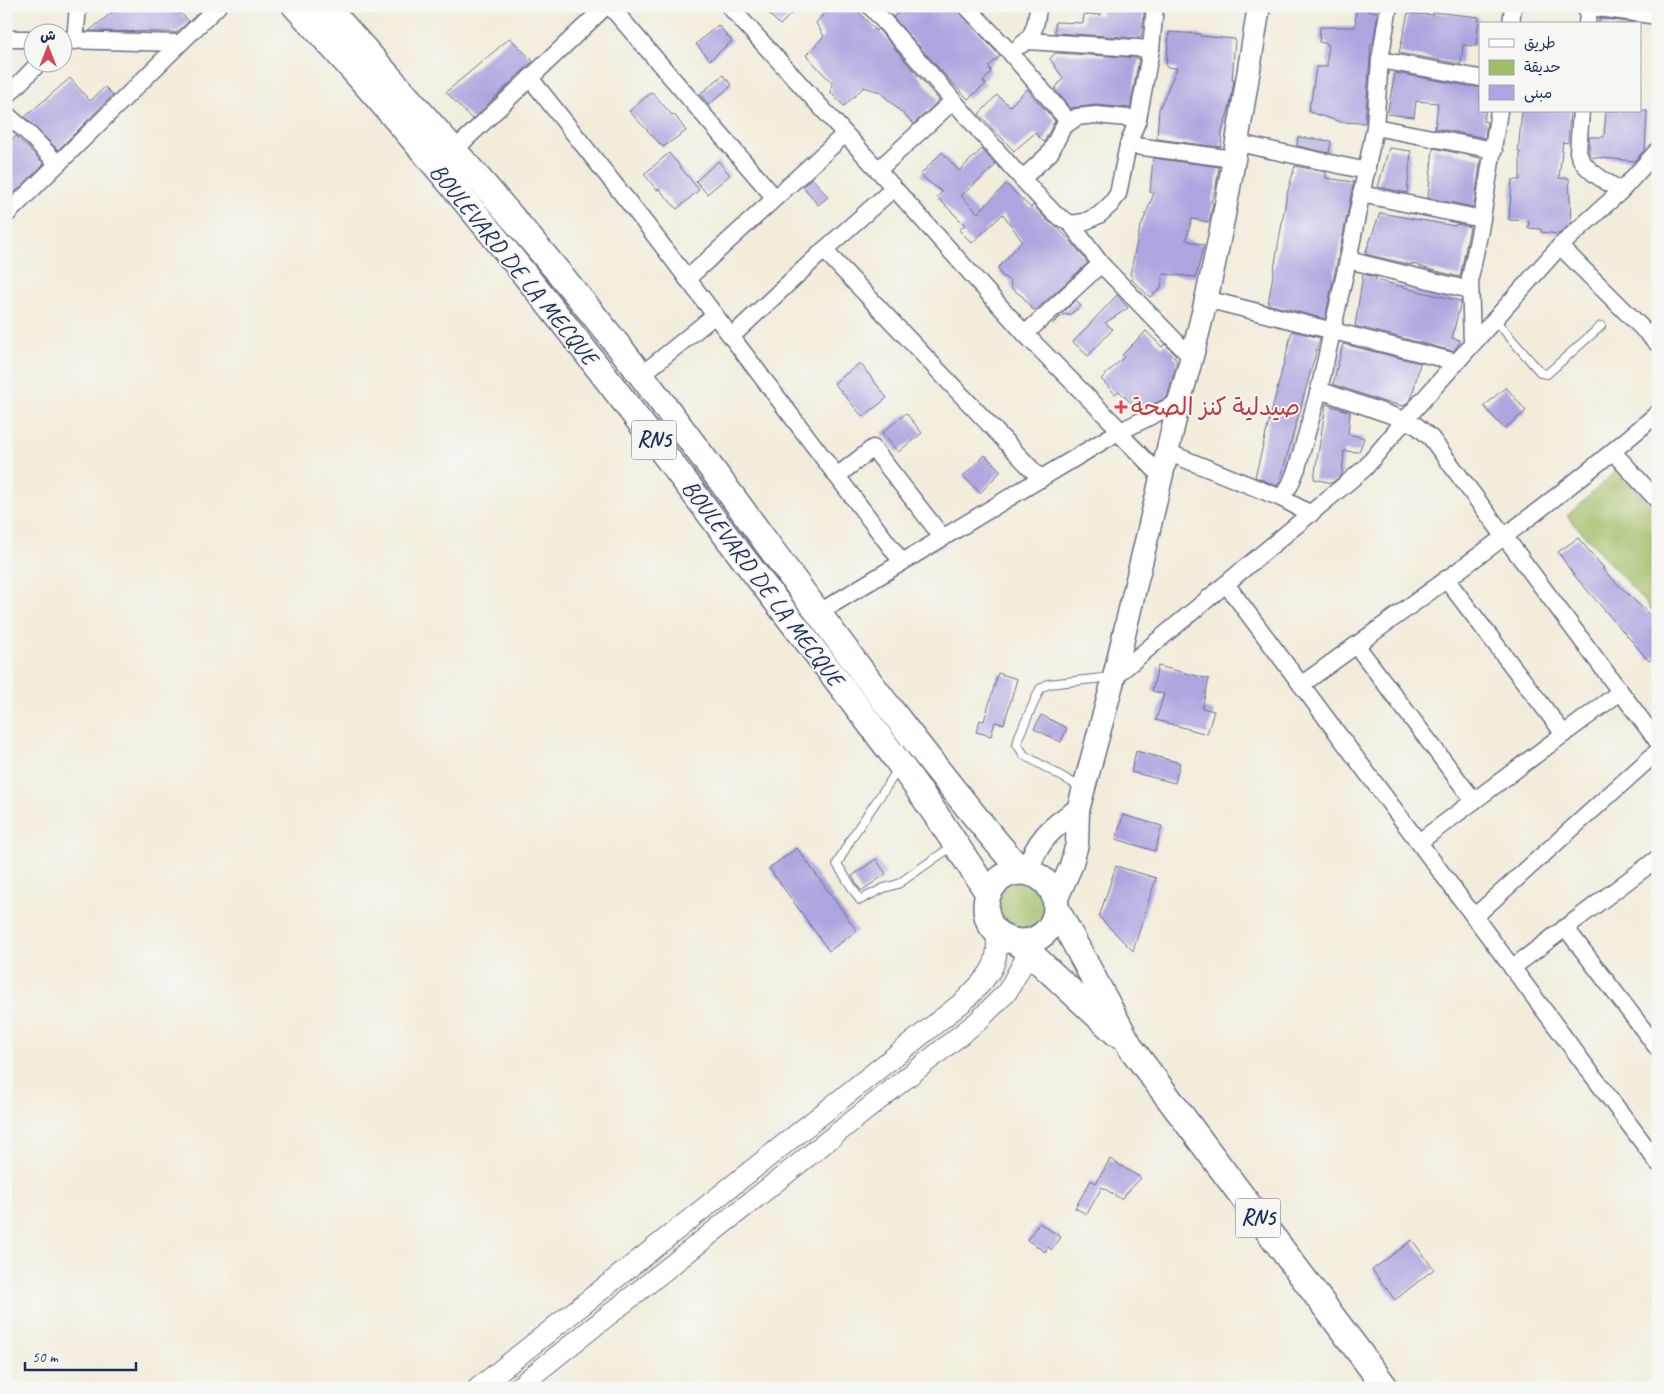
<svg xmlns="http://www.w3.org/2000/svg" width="1664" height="1394" font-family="Caveat,'Playpen Sans Arabic',sans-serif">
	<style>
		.green { fill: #a1be66; stroke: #5e7662 }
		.building { fill: #aea4df }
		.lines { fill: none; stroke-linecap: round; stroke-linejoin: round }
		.service-casing { stroke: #667189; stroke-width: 10 }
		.minor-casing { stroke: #667189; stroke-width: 19 }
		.tertiary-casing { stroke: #667189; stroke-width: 22 }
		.secondary-casing { stroke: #667189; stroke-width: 25 }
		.primary-casing { stroke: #667189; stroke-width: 28 }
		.service { stroke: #fff; stroke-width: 8 }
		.minor { stroke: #fff; stroke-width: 16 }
		.tertiary { stroke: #fff; stroke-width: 20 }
		.secondary { stroke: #fff; stroke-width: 22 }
		.primary { stroke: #fff; stroke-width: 25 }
		.health-dot { fill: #e0444e; stroke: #f6f6f2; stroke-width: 2 }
		.labels { text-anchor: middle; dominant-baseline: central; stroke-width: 4; stroke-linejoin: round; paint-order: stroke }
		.shield { fill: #f6f6f2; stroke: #5d6b8a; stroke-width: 1 }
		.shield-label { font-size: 22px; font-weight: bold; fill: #1b2f5e }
		.street-label { font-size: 24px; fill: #1b2f5e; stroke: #f6f6f2 }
		.health-label { font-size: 24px; fill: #be3a42; stroke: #f6f6f2; text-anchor: start }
	</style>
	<rect width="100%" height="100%" fill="#f6f6f2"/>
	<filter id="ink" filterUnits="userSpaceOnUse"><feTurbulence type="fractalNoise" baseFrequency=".02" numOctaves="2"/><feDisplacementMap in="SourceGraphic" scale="10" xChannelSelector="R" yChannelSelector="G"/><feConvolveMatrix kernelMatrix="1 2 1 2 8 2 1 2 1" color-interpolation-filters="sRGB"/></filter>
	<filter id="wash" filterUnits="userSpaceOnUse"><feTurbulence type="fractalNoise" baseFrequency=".0096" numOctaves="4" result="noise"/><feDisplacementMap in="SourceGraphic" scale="20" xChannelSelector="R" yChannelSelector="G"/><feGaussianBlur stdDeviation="1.12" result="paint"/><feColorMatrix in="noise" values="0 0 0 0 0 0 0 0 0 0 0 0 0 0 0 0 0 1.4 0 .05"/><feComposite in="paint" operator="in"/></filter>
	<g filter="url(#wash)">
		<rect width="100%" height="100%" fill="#f2ecda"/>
		<g class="green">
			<polygon points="1618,469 1658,513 1658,606 1653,611 1567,516"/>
			<circle cx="1021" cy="908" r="30"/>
		</g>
		<g id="blocks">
			<g class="building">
				<polygon points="120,6 186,6 180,13 189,21 176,33 171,32 89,31"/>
				<polygon points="761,6 799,6 780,25"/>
				<polygon points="830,6 851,6 855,8 876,31 878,29 939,100 914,124 880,92 864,87 844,106 831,93 832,83 806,55 824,36 816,23"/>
				<polygon points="907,6 954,6 1000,56 989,66 991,72 983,82 986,84 968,99 944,74 893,17"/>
				<polygon points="1101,6 1145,6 1141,38 1055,33 1055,22 1083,23 1084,14 1101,15"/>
				<polygon points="1356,9 1367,9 1367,11 1378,12 1373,44 1371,44 1365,123 1341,122 1309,112 1310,101 1311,101 1316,67 1327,67 1328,44 1319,42 1320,27 1355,27"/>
				<polygon points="1433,12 1479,17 1476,46 1463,45 1461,64 1399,53 1408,13 1433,15"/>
				<polygon points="1599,18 1640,24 1599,24"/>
				<polygon points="718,25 732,41 710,60 696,44"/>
				<polygon points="1169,32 1200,34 1200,36 1235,39 1232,80 1234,80 1230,105 1222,132 1221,147 1157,139 1159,109 1177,68 1166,67"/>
				<polygon points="510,38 533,61 472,119 446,92"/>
				<polygon points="1055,53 1139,58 1130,108 1097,105 1070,108 1055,89 1063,78 1050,59"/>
				<polygon points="1395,73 1480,88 1480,111 1486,111 1483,121 1487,122 1485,138 1435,128 1438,103 1416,101 1414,117 1387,114"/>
				<polygon points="723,75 732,85 709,105 700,94"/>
				<polygon points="70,78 90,101 105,87 113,95 58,150 25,117"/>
				<polygon points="1027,89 1055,121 1044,142 1035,133 1014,151 979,114 997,95 1010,106"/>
				<polygon points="652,92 672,115 674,114 686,131 663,147 629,111"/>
				<polygon points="1522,111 1570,111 1568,143 1563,142 1559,178 1569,178 1571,223 1559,234 1541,232 1541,229 1528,228 1529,221 1509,220 1512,180 1520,180 1520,152 1518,152"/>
				<polygon points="1606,111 1647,111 1645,149 1635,161 1592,157 1589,154 1589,137 1604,137"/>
				<polygon points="16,136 44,164 6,201 6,144"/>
				<polygon points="1298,137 1331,141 1329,153 1297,146"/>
				<polygon points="1389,148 1411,151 1407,193 1378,187"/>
				<polygon points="1433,148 1481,158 1474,207 1428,198"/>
				<polygon points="982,149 996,165 961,196 978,213 1006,184 1031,208 1033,205 1048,221 1058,228 1071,241 1088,263 1036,310 1032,309 1022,296 1012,289 1010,281 1001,275 998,268 1022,241 1003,214 972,243 959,230 965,225 937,197 942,192 920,175 942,152 959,171"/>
				<polygon points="669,153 699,190 677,209 659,189 657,190 644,174"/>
				<polygon points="1153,158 1219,167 1216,187 1211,202 1213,203 1209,222 1192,219 1186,240 1204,245 1196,277 1163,274 1161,288 1150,297 1131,279 1133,278 1130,274 1139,232 1154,193 1150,192"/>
				<polygon points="718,161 730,175 707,194 696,181"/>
				<polygon points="1295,166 1326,172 1326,178 1354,182 1325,319 1268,304 1287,194"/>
				<polygon points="812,178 828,197 818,205 803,186"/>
				<polygon points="1380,213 1455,226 1456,224 1470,227 1460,277 1424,268 1412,263 1412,265 1365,254"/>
				<polygon points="1363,274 1376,277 1376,280 1408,288 1408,289 1461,301 1452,338 1460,340 1458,345 1453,351 1355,326"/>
				<polygon points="1117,295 1128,308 1105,323 1113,329 1088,356 1073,342"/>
				<polygon points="1076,300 1081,306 1069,315 1064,314 1052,324"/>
				<polygon points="1146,331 1162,347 1165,344 1176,355 1173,357 1177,360 1167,397 1139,411 1119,391 1115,394 1101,379 1124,357 1122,355"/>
				<polygon points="1292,331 1320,338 1280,481 1277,486 1255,477"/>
				<polygon points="1343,344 1420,363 1412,397 1404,406 1384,402 1333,384"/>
				<polygon points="860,363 887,398 863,417 834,383"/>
				<polygon points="1506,387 1526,411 1504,429 1484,406"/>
				<polygon points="1326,404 1350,412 1348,434 1364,438 1359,452 1344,451 1342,474 1332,483 1314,479"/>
				<polygon points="906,413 922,433 898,452 882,433"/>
				<polygon points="985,455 1001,471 980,493 963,476"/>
				<polygon points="1578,538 1604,568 1602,569 1658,623 1658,654 1649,661 1573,574 1558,552"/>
				<polygon points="1158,666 1209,679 1202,708 1214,711 1207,734 1156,720 1164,694 1152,691"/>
				<polygon points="998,673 1017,679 1004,724 995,722 991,736 976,732 980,720 984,721"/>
				<polygon points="1041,715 1067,728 1061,742 1034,729"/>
				<polygon points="1136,751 1180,763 1175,783 1131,772"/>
				<polygon points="1123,815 1162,826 1155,851 1116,839"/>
				<polygon points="797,848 857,931 829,951 769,868"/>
				<polygon points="876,859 886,874 861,891 852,876"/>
				<polygon points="1116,866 1156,878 1133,951 1099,917"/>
				<polygon points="1110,1159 1141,1178 1121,1199 1102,1187 1087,1214 1075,1208 1091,1180 1096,1183"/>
				<polygon points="1039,1223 1061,1237 1052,1250 1048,1247 1045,1252 1027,1240"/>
				<polygon points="1412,1240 1434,1269 1395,1300 1372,1270"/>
			</g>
		</g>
	</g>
	<g filter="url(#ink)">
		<use href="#blocks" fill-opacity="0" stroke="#667189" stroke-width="1"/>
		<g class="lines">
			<defs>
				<g id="service">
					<polyline points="1495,320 1541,373 1547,374 1601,326"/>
					<polyline points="899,768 852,837 837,864 860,900 884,888 898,884 954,845"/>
					<polyline points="1082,788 1024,755 1017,744 1019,736 1040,689 1048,684 1112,677"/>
				</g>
				<g id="minor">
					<polyline points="610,6 775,198"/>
					<polyline points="729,6 878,170"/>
					<path d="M870 6C933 74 990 147 1055 214L1071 224 1084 222 1099 215 1111 204 1118 194 1128 145 1138 119 1151 49 1155 6"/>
					<polyline points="966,6 1009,51 1069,122"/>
					<polyline points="1583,6 1658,16"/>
					<polyline points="1511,24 1513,6"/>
					<polyline points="1587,24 1589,6"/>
					<polyline points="6,39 32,39"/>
					<polyline points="62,40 179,43"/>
					<polyline points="75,41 78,6"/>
					<polyline points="1028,41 1151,49"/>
					<path d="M1021 45C1034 38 1037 21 1038 6"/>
					<polyline points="1380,60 1480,78"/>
					<polyline points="530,78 649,228 902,562"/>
					<polyline points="6,97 40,62"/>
					<polyline points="953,101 878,170 1025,334 1121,431 1118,432 1161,476"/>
					<path d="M1581 111 1578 152C1582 170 1606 181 1621 191"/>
					<polyline points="6,114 27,132 58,164"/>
					<polyline points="1375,127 1494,150"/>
					<polyline points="1238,143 1367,171"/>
					<polyline points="1128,145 1234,159"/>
					<polyline points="447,157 606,6"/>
					<polyline points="1022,179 1050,153 1063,127 1077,117 1096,115 1138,119"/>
					<polyline points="1361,194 1482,219"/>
					<polyline points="6,215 218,6"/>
					<polyline points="1071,224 1101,264 1192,358"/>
					<polyline points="1560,246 1658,344"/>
					<polyline points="824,250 1041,479"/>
					<polyline points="1348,260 1470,290"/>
					<polyline points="687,279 845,134"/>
					<polyline points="1206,299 1456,362"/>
					<polyline points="1025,334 1101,264"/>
					<polyline points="731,337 824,250 894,188"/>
					<polyline points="1472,343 1470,278 1480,230 1499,111"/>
					<polyline points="640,376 715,315"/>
					<polyline points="1319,390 1405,420 1417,426 1431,438 1658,742"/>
					<polyline points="1121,431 1179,402"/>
					<polyline points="1167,452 1281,498"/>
					<polyline points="1613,452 1658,501"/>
					<polyline points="837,476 873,448 943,538"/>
					<polyline points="1311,514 1281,498 1290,485 1297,468 1319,390 1348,260 1375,127 1380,60 1389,6"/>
					<polyline points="1446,579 1564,734"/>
					<polyline points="1226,584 1658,1163"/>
					<polyline points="818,613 1118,432"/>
					<polyline points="1356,645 1474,801"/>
					<polyline points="1114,677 1365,468 1405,420 1560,246 1621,191 1658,150"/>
					<path d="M1301 685C1422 597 1545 511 1658 413"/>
					<polyline points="1419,842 1620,692"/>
					<polyline points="1474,917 1658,751"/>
					<polyline points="1565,927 1658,1049"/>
					<polyline points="1512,968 1658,858"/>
				</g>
				<g id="tertiary">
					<path d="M478 1388 964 1001C987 977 1001 968 996 932"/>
					<polyline points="517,1388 978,1021 1007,992 1037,938"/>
				</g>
				<g id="secondary">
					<path d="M1027 871C1037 841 1051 827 1078 810"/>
					<path d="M1056 900 1071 866 1077 844 1078 810 1114 677 1179 402C1218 273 1238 139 1259 6"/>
				</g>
				<g id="primary">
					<path d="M295 6C449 172 588 352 724 533 783 611 844 688 902 767 933 808 960 851 988 893"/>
					<path d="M326 6C428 120 529 233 624 353 758 525 879 706 1021 871"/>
					<circle cx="1021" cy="907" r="35"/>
					<polyline points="1057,910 1131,1048 1386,1388"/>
					<polyline points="1015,941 1029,952 1117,1034"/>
				</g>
			</defs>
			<use href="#service" class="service-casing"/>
			<use href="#minor" class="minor-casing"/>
			<use href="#tertiary" class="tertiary-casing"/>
			<use href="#secondary" class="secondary-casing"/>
			<use href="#primary" class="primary-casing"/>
			<use href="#service" class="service"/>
			<use href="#minor" class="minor"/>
			<use href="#tertiary" class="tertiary"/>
			<use href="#secondary" class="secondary"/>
			<use href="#primary" class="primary"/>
		</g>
	</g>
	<path class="health-dot" d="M1118.5 399.5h5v5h5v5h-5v5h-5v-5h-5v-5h5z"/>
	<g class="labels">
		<g class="shield">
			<rect x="631.5" y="420.5" width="45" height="39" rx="4"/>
			<rect x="1235.5" y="1198.5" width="45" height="39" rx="4"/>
		</g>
		<g class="shield-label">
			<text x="654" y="440">RN5</text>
			<text x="1258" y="1218">RN5</text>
		</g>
		<g class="street-label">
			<text transform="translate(514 264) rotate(51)">BOULEVARD DE LA MECQUE</text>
			<text transform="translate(763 583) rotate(53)">BOULEVARD DE LA MECQUE</text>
		</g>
		<g class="health-label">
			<text x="1131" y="407">صيدلية كنز الصحة</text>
		</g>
	</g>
	<rect width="1664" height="1394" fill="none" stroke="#f6f6f2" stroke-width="25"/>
	<rect x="1479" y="22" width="162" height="90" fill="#f6f6f2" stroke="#9ea6b7"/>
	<rect x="1489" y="39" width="25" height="8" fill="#ffffff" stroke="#9ea6b7"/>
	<text x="1524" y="48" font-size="15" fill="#1b2f5e">طريق</text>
	<rect x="1489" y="60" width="25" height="15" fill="#a1be66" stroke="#9ea6b7"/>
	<text x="1524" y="72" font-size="15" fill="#1b2f5e">حديقة</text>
	<rect x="1489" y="85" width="25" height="15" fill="#aea4df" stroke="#9ea6b7"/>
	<text x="1524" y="98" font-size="15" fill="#1b2f5e">مبنى</text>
	<g transform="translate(48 48)"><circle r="24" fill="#f6f6f2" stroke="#9ea6b7"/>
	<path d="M0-4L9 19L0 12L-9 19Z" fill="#d1495b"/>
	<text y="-8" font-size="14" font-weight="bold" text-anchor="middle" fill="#1b2f5e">ش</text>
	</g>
	<path d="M25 1362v8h111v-8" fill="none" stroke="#1b2f5e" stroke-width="2.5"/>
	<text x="32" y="1362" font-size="15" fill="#1b2f5e" stroke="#f6f6f2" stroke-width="4" paint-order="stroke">50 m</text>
</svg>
